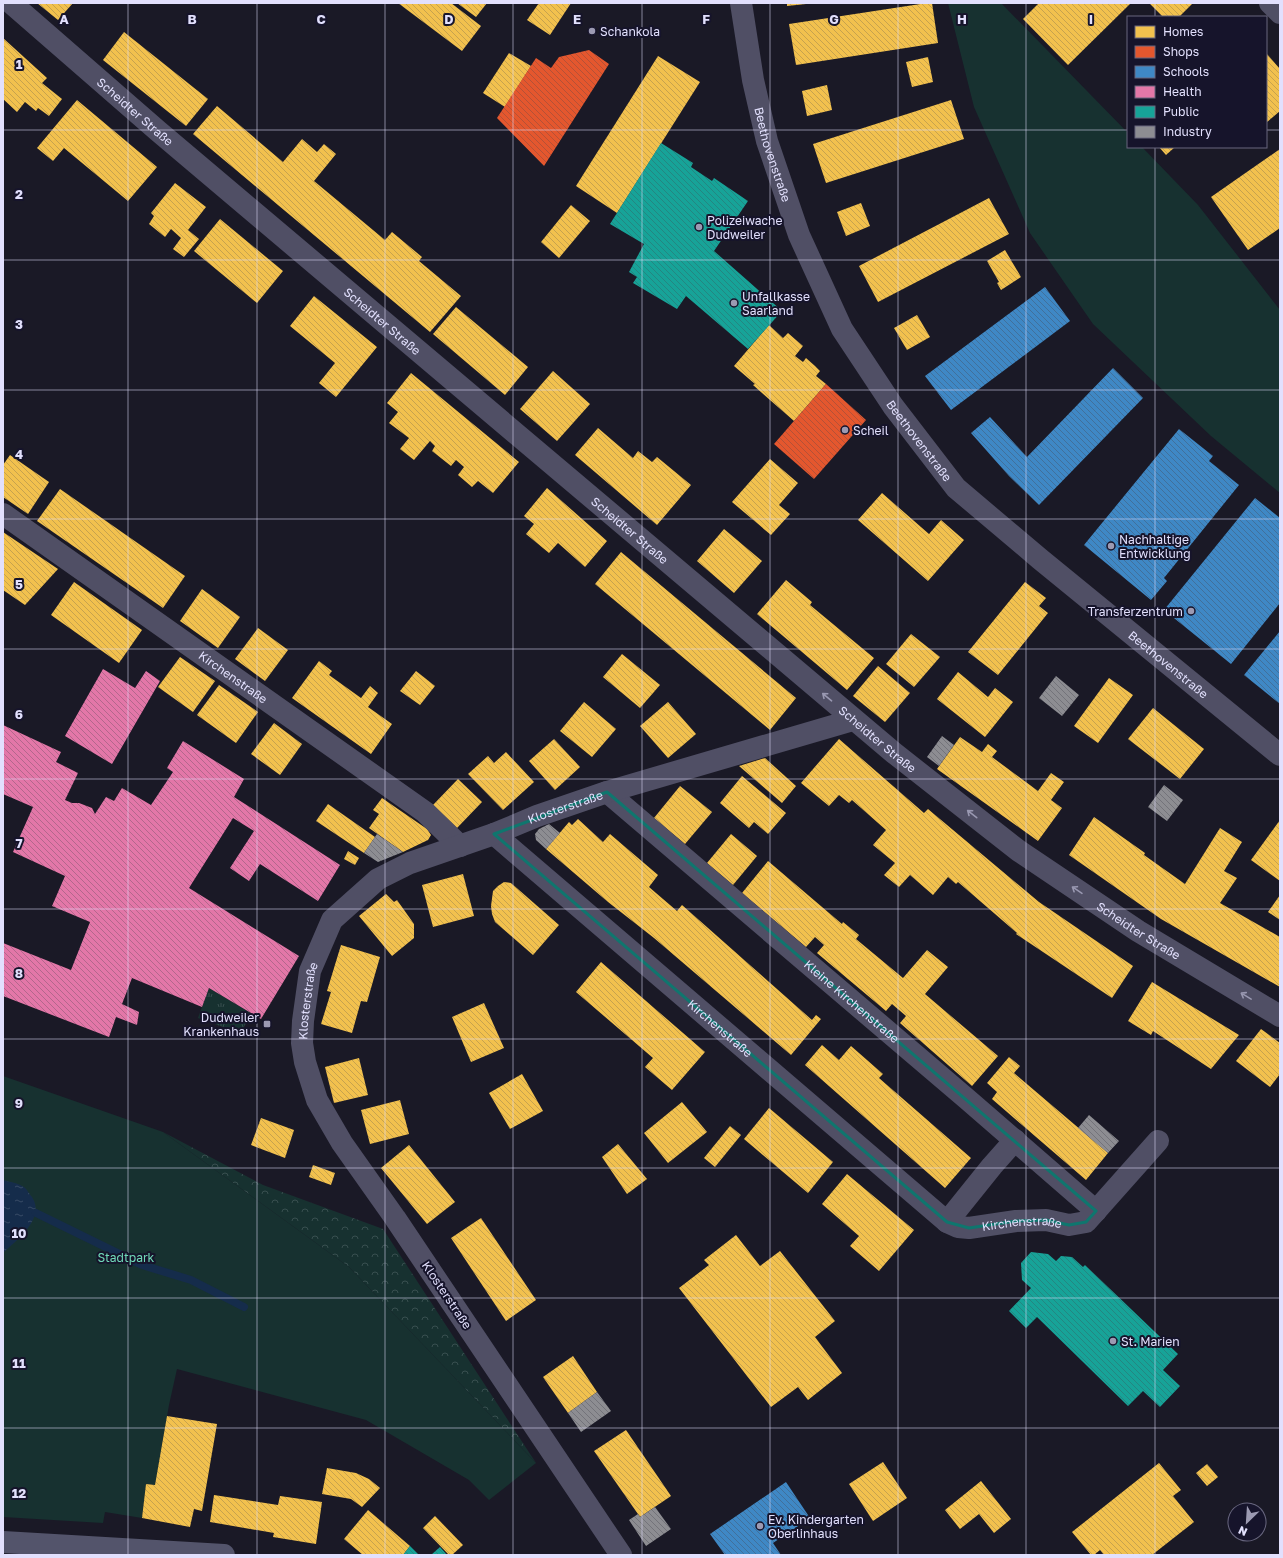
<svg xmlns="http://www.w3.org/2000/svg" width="1283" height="1558" font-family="'Golos Text',sans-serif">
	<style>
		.grass { fill: url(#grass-tufts) }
		.forest { fill: url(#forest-crowns) }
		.park { fill: #173130 }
		.water { fill: url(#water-ripples) }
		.homes { fill: url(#homes-back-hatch) }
		.shops { fill: url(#shops-back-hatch) }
		.schools { fill: url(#schools-back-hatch) }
		.health { fill: url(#health-back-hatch) }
		.public { fill: url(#public-back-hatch) }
		.industry { fill: url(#industry-back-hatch) }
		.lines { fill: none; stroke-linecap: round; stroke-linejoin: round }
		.stream { stroke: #152c4b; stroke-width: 8 }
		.minor { stroke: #504f65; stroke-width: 22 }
		.tertiary { stroke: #504f65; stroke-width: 22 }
		.secondary { stroke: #53546b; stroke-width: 22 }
		.oneway { stroke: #9998b1 }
		.marked { fill: none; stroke: #0f766e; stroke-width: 3; stroke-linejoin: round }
		.grid { fill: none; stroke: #e2e0fd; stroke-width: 1; stroke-opacity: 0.55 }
		.poi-dot { fill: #9c9ab2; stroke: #16142b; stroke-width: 1.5 }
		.labels { text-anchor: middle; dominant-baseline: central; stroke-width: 4; stroke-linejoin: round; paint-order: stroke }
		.poi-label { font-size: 12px; fill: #e2e0fd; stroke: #16142b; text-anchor: start }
		.street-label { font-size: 12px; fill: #e2e0fd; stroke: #16142b }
		.park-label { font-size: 12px; fill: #70d9b8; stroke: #16142b }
		.grid-label { font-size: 13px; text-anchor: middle; font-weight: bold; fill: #e2e0fd; stroke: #16142b; stroke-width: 4; stroke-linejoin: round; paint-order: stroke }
	</style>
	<defs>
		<pattern id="grass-tufts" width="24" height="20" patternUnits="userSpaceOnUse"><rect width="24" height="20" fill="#173130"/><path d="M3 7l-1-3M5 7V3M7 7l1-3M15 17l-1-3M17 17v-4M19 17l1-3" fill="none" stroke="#384f4f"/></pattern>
		<pattern id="forest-crowns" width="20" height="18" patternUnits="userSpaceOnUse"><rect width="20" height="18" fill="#173130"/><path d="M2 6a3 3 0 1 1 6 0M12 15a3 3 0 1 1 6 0" fill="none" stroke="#384f4f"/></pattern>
		<pattern id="water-ripples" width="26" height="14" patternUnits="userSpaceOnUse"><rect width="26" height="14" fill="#152c4b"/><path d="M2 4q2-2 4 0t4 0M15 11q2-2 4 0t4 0" fill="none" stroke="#374a66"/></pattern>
		<pattern id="homes-back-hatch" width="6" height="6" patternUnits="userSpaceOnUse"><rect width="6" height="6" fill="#f2c14e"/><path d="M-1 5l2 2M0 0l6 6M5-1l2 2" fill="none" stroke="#c6a24e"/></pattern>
		<pattern id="shops-back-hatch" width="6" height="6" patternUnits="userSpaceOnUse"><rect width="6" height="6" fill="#e4572e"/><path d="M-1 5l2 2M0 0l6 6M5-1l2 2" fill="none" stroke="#b45137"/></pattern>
		<pattern id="schools-back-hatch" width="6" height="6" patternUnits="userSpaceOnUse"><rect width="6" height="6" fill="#3f88c5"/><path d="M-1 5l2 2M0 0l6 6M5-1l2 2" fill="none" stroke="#41709b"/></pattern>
		<pattern id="health-back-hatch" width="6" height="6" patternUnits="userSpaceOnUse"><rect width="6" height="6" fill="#e377a8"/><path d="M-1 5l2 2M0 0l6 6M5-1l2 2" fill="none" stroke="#b3678c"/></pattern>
		<pattern id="public-back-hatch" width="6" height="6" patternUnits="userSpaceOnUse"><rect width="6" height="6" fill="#17a398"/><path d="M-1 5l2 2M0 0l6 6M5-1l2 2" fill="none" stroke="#248681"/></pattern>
		<pattern id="industry-back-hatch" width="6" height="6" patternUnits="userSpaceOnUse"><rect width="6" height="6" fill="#8d8d92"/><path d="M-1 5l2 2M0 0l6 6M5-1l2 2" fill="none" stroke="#73737a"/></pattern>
	</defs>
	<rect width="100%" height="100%" fill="#1a1926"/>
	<polygon class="grass" points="209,988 252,1014 240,1033 198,1018"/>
	<polygon class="forest" points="163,1132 263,1185 383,1229 536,1463 349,1267"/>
	<g class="park">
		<polygon points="948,3 1001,3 1128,133 1128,147 1142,147 1198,205 1280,310 1280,493 1211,436 1093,324 1030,233 974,107"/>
		<polygon points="3,1076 163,1132 349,1267 536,1463 489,1500 469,1480 366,1420 177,1369 169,1405 155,1485 146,1484 142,1518 105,1512 103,1523 3,1517"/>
	</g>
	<path class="water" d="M3 1180C10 1182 18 1183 24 1187 27 1189 29 1194 32 1197 46 1218 17 1240 3 1253Z"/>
	<g class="homes">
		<polygon points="37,3 73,3 58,20"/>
		<polygon points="398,3 451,3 481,26 462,51"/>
		<polygon points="457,3 487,3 476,17"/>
		<polygon points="539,3 571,3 550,35 527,20"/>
		<polygon points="787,3 806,3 806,4 787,6"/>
		<polygon points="927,3 932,3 938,43 796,65 789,24"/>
		<polygon points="1039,3 1131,3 1068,65 1023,19"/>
		<polygon points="1149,3 1193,3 1179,17 1163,17"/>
		<polygon points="124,32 208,99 186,126 103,60"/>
		<polygon points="3,38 47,78 42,83 62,99 49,116 38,108 36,111 25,102 17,112 3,99"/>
		<polygon points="509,53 531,66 505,107 483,93"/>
		<polygon points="1266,53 1280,69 1280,111 1266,123"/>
		<polygon points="658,56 700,82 617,213 576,186"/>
		<polygon points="928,57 933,82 912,87 906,62"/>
		<polygon points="827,85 832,110 807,116 802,91"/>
		<polygon points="77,100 157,167 128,201 64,148 53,161 37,148"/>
		<polygon points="951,100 964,139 826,183 813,144"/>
		<polygon points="217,106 283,162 302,139 317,152 324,144 336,154 314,181 385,240 392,232 422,257 419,261 461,296 430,332 193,134"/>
		<polygon points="1159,147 1175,147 1166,155"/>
		<polygon points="1280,149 1280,228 1248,250 1211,197"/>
		<polygon points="175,183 206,207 188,230 199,239 184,257 173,249 181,238 171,229 165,237 149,224 154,216 151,213"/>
		<polygon points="989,198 1009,234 878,302 859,266"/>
		<polygon points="861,203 870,226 846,236 837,212"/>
		<polygon points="571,205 590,221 559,258 541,242"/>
		<polygon points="220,219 283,271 257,303 194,251"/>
		<polygon points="1005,250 1021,277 1001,290 997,283 999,282 987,261"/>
		<polygon points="314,296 377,347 336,397 319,383 335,363 290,326"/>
		<polygon points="456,307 528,367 505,395 433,334"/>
		<polygon points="917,315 930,337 907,350 894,328"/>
		<polygon points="769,325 783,338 788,333 803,346 795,356 803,362 806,358 815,366 820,371 816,376 826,384 794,421 753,385 755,384 734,366"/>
		<polygon points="553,371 590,404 557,441 520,409"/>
		<polygon points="411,373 519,462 493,493 478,481 472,487 458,475 464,467 456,460 451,466 432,451 435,446 430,441 414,460 400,449 409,438 389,423 398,412 387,403"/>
		<polygon points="598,428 633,458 638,451 652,462 657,457 691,485 657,525 575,455"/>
		<polygon points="10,455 49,482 28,514 3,497 3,465"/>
		<polygon points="770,459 798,483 779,505 790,514 771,535 732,502"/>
		<polygon points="547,488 607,541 585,567 558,543 549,553 526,534 534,524 524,516"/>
		<polygon points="60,489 185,576 163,608 37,521"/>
		<polygon points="882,493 929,534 941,520 964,540 928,581 858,520"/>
		<polygon points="724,529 762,561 734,593 697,561"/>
		<polygon points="3,532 58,569 25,605 3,590"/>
		<polygon points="621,552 796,698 770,730 595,584"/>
		<polygon points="786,580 812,602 810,605 874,658 847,690 757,614"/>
		<polygon points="74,582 142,630 119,663 51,615"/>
		<polygon points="1025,582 1046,598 1039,606 1048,613 998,675 968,652"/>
		<polygon points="202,589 240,617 218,648 180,621"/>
		<polygon points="258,628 288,650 265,681 235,659"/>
		<polygon points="911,634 940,657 914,687 886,664"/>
		<polygon points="622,654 660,685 640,708 603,677"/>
		<polygon points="180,657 215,681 193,712 158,687"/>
		<polygon points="319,661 332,671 329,675 361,698 370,686 378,693 368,707 392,724 371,754 292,698"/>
		<polygon points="878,666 910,693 885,722 853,696"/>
		<polygon points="416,671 435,686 420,705 400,691"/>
		<polygon points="958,672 988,697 995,688 1013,702 985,737 937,699"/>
		<polygon points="1109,678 1133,695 1098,743 1074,726"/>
		<polygon points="219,685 258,712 236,743 197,715"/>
		<polygon points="584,702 616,729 592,757 560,731"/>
		<polygon points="668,702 696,734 668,758 640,726"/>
		<polygon points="1153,708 1204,749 1180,779 1128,739"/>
		<polygon points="274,723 302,744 280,775 251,754"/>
		<polygon points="960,737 982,752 988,744 997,751 992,757 1038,791 1051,773 1064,782 1051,800 1062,808 1038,841 937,769"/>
		<polygon points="554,739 580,767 555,790 529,761"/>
		<polygon points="839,739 924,813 928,809 1039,902 1133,966 1112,998 1016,934 1017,933 958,882 956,884 948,877 933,895 910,875 899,887 884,875 895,863 873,845 886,830 852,800 849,803 839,795 829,806 801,783"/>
		<polygon points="506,752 534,782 503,810 468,774 488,756 494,763"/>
		<polygon points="765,758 796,786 782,803 739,766"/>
		<polygon points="742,776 786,813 768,834 754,822 749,828 720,803"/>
		<polygon points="458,779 482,802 457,828 433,805"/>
		<polygon points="680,786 712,812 685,844 654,818"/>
		<polygon points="382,798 427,829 431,835 428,840 403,852 369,828 379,814 373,810"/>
		<polygon points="328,804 375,837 364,853 316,821"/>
		<polygon points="1094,817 1145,853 1144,855 1185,884 1220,828 1242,842 1224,871 1237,878 1220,903 1280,937 1280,987 1161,919 1069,855"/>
		<polygon points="578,819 603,842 610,834 658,875 649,887 677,911 682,905 812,1020 816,1015 821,1019 791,1055 654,938 608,902 546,849 569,822 572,825"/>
		<polygon points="1280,820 1280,881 1251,860"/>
		<polygon points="731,834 757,856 733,885 707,863"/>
		<polygon points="348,851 359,858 355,865 344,859"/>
		<polygon points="768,861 842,924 843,922 859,935 856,939 903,978 927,950 948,967 925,994 998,1056 972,1086 900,1023 906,1016 892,1004 886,1011 817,953 824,945 815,937 806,947 742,893"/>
		<polygon points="463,874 474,916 433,927 422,885"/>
		<polygon points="504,882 511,883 559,925 533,955 495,922 492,914 491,906 493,891 498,886"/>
		<polygon points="386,894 394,902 397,900 414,924 414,938 392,956 359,916"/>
		<polygon points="1280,895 1280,920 1268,912"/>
		<polygon points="341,945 380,957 367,1002 361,1001 352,1033 321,1024 331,992 327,991"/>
		<polygon points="601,962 705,1052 672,1090 645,1067 653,1058 576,992"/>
		<polygon points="1152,982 1239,1035 1211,1069 1153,1031 1151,1035 1128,1021"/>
		<polygon points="484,1003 504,1048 471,1062 452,1017"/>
		<polygon points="1261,1029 1280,1043 1280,1074 1270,1087 1236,1061"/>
		<polygon points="822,1045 839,1060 851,1046 883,1074 879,1078 971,1158 945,1188 805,1065"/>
		<polygon points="1009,1057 1020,1066 1014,1073 1108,1153 1086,1180 992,1099 997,1092 987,1083"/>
		<polygon points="359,1058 368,1095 334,1103 325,1067"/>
		<polygon points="522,1074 543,1111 510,1129 489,1093"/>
		<polygon points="400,1100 409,1134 370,1144 361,1110"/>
		<polygon points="682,1102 707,1132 668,1163 644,1133"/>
		<polygon points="769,1108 833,1162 808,1193 744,1139"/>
		<polygon points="261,1118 294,1130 285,1158 251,1145"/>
		<polygon points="730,1126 741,1135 715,1167 704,1158"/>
		<polygon points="618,1144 647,1179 627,1194 602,1157"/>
		<polygon points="409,1145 455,1202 427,1224 381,1168"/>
		<polygon points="313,1165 335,1173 331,1185 309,1177"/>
		<polygon points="847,1174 914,1230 879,1271 850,1246 859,1236 822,1204"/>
		<polygon points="481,1218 536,1300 506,1321 451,1238"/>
		<polygon points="736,1235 760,1266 780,1251 835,1321 815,1337 842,1373 808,1400 798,1387 771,1407 679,1288 709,1265 704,1260"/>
		<polygon points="573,1356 597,1392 568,1413 543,1377"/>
		<polygon points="167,1416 217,1424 202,1511 194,1509 190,1527 142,1518 146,1484 155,1485"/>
		<polygon points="626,1430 671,1496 640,1517 594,1451"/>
		<polygon points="883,1462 907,1498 873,1521 849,1484"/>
		<polygon points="1159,1463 1181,1490 1173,1496 1194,1522 1152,1555 1104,1555 1100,1550 1094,1555 1091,1555 1072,1532"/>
		<polygon points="1207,1464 1218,1477 1207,1486 1196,1473"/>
		<polygon points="327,1468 356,1473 369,1479 380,1488 362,1507 351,1499 322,1494"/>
		<polygon points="981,1481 1011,1519 994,1533 979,1514 960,1529 945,1510"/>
		<polygon points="214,1495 278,1505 280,1496 322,1502 316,1544 273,1537 274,1533 210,1522"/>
		<polygon points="368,1510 410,1546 403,1555 363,1555 344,1539"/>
		<polygon points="435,1516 463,1545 452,1555 449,1555 423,1528"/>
	</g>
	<g class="shops">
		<polygon points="589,50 609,64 544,166 497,118 536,58 551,68 559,57"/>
		<polygon points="826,384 866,420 814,479 774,444"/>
	</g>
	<g class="schools">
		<polygon points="1045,287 1070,321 951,410 925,376"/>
		<polygon points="1113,368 1143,398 1039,505 1009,476 971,433 990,417 1027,457"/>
		<polygon points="1179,429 1213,456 1209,461 1239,485 1164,578 1167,581 1151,600 1084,545"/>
		<polygon points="1255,498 1280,518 1280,603 1231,664 1164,610"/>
		<polygon points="1280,631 1280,704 1244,675"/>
		<polygon points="786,1482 810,1518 773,1543 781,1555 725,1555 710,1534"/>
	</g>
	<g class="health">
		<polygon points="103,669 135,688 146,671 160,681 112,764 65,736"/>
		<polygon points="3,725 61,752 56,762 78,773 65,800 72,803 79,803 92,808 95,814 106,797 114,801 122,788 151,805 173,772 167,768 183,741 244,779 234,797 340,865 318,901 260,864 249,881 230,868 254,831 233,818 189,888 299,956 261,1019 209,988 202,1007 132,978 122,1004 139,1012 137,1025 116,1017 109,1037 3,996 3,943 71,970 90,922 52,906 65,876 13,852 33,807 3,794"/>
	</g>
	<g class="public">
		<polygon points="661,143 693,163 691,167 712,181 714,178 748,201 714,251 782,311 748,349 686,296 677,309 633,283 637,277 629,272 644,244 610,224"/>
		<polygon points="1031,1252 1048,1254 1056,1261 1061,1256 1072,1257 1083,1267 1085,1265 1178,1354 1163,1370 1180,1386 1160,1407 1143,1391 1128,1406 1037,1317 1026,1328 1009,1311 1031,1288 1022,1280 1021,1263"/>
		<polygon points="410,1546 419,1555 403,1555"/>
		<polygon points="440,1547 447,1555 431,1555"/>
	</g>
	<g class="industry">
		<polygon points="1056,676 1079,695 1062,716 1039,698"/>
		<polygon points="942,736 954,745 939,766 927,757"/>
		<polygon points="1164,785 1183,800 1167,821 1148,807"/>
		<polygon points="549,824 560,833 546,849 536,840 535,834 539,829"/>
		<polygon points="377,834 400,850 403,852 378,862 364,853"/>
		<polygon points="1089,1115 1119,1141 1108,1153 1078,1128"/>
		<polygon points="597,1392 611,1411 581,1432 568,1413"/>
		<polygon points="655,1507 671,1529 646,1546 629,1520 638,1514 640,1517"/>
	</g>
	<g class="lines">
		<polyline class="stream" points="36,1213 142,1265 191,1280 244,1307"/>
		<g class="minor">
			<path id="s1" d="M11 3 158 131 894 753 1019 851 1138 931 1280 1016"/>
			<path id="s2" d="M741 3 753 80 767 141 799 235 842 329 893 406 956 488 1040 559 1280 755"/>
			<path id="s3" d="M3 514 425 812 460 846"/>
			<path id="s4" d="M607 792 967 1099 1096 1211"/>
			<path id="s5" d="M494 834 947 1222 958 1227 969 1228 1016 1221 1046 1220 1069 1225 1086 1222 1158 1141"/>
			<polyline points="947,1222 992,1166 1015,1140"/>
			<path id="s6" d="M621 1555 395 1218 342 1143 317 1100 305 1062 302 1043 303 1021 310 971 332 920 378 879 410 863 494 834 537 816 607 792 853 720"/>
		</g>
		<polyline class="tertiary" points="1270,3 1280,13"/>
		<polyline class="secondary" points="3,1542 224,1555"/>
	</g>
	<defs><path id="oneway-shaft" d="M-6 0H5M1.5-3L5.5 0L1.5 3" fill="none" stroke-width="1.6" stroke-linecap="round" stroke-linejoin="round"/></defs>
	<g class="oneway">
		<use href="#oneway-shaft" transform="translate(827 697) rotate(-140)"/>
		<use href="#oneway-shaft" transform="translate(972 814) rotate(-142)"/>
		<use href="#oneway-shaft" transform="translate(1077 890) rotate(-146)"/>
		<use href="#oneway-shaft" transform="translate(1246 996) rotate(-149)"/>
	</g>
	<path class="marked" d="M607 792 1096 1211 1086 1222 1069 1225 1046 1220 1016 1221 969 1228 947 1222 494 834Z"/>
	<path class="grid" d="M128 3V1555M257 3V1555M385 3V1555M513 3V1555M642 3V1555M770 3V1555M898 3V1555M1026 3V1555M1155 3V17M3 130H1128M1266 130H1280M1155 147V1555M3 260H1280M3 390H1280M3 519H1280M3 649H1280M3 779H1280M3 909H1280M3 1039H1280M3 1168H1280M3 1298H1280M3 1428H1280"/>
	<g class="poi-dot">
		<circle cx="592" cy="31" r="4"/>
		<circle cx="699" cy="227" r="4"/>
		<circle cx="734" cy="303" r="4"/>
		<circle cx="845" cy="430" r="4"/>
		<circle cx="1111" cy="546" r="4"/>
		<circle cx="1191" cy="611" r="4"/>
		<rect x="263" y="1020" width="8" height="8" rx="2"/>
		<circle cx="1113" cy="1341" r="4"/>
		<circle cx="760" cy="1526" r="4"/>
	</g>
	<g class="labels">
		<g class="poi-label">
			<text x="600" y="31">Schankola</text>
			<text x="707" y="220">Polizeiwache<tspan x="707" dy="14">Dudweiler</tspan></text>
			<text x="742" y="296">Unfallkasse<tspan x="742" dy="14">Saarland</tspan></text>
			<text x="853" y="430">Scheil</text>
			<text x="1119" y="539">Nachhaltige<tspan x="1119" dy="14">Entwicklung</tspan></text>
			<text x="1183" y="611" text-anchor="end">Transferzentrum</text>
			<text x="259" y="1017" text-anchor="end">Dudweiler<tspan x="259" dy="14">Krankenhaus</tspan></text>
			<text x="1121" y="1341">St. Marien</text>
			<text x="768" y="1519">Ev. Kindergarten<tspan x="768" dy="14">Oberlinhaus</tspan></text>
		</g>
		<g class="street-label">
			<text stroke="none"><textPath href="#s1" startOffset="165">Scheidter Straße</textPath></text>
			<text stroke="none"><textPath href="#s2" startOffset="155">Beethovenstraße</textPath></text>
			<text stroke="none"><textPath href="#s1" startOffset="489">Scheidter Straße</textPath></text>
			<text stroke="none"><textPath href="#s2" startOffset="479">Beethovenstraße</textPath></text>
			<text stroke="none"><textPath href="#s1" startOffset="813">Scheidter Straße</textPath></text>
			<text stroke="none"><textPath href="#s2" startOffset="815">Beethovenstraße</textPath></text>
			<text stroke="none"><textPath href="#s3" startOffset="282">Kirchenstraße</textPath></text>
			<text stroke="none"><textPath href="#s1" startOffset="1137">Scheidter Straße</textPath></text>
			<text stroke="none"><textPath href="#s6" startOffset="997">Klosterstraße</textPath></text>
			<text stroke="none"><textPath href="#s1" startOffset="1461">Scheidter Straße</textPath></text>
			<text stroke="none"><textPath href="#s6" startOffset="649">Klosterstraße</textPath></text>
			<text stroke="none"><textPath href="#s4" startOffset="322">Kleine Kirchenstraße</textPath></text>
			<text stroke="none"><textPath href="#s5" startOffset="298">Kirchenstraße</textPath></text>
			<text stroke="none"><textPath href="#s5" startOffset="673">Kirchenstraße</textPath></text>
			<text transform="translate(447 1295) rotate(56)">Klosterstraße</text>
		</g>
		<g class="park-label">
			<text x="126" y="1257">Stadtpark</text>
		</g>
	</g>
	<g class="grid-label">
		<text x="64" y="24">A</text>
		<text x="192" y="24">B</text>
		<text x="321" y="24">C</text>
		<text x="449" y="24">D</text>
		<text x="577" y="24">E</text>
		<text x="706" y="24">F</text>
		<text x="834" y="24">G</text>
		<text x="962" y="24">H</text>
		<text x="1091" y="24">I</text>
		<text x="19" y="69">1</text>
		<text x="19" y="199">2</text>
		<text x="19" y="329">3</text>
		<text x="19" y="459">4</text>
		<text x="19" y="589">5</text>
		<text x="19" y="719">6</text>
		<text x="19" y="848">7</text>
		<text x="19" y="978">8</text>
		<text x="19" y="1108">9</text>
		<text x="19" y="1238">10</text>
		<text x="19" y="1368">11</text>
		<text x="19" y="1498">12</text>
	</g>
	<rect width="1283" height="1558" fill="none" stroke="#e2e0fd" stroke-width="8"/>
	<rect x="1127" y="16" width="140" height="132" fill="#16142b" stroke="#68667f"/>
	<rect x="1135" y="26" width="20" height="12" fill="#f2c14e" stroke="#68667f"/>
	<text x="1163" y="36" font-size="12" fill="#e2e0fd">Homes</text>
	<rect x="1135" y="46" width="20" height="12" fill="#e4572e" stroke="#68667f"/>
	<text x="1163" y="56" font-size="12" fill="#e2e0fd">Shops</text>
	<rect x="1135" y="66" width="20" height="12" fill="#3f88c5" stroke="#68667f"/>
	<text x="1163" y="76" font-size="12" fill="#e2e0fd">Schools</text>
	<rect x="1135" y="86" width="20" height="12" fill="#e377a8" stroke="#68667f"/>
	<text x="1163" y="96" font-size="12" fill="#e2e0fd">Health</text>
	<rect x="1135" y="106" width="20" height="12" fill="#17a398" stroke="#68667f"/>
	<text x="1163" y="116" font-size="12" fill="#e2e0fd">Public</text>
	<rect x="1135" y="126" width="20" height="12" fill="#8d8d92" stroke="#68667f"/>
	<text x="1163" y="136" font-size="12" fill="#e2e0fd">Industry</text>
	<g transform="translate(1247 1522) rotate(205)"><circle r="19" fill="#16142b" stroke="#68667f"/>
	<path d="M0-3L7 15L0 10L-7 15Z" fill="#9c9ab2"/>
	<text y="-6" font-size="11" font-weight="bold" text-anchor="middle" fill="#e2e0fd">N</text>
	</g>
</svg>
